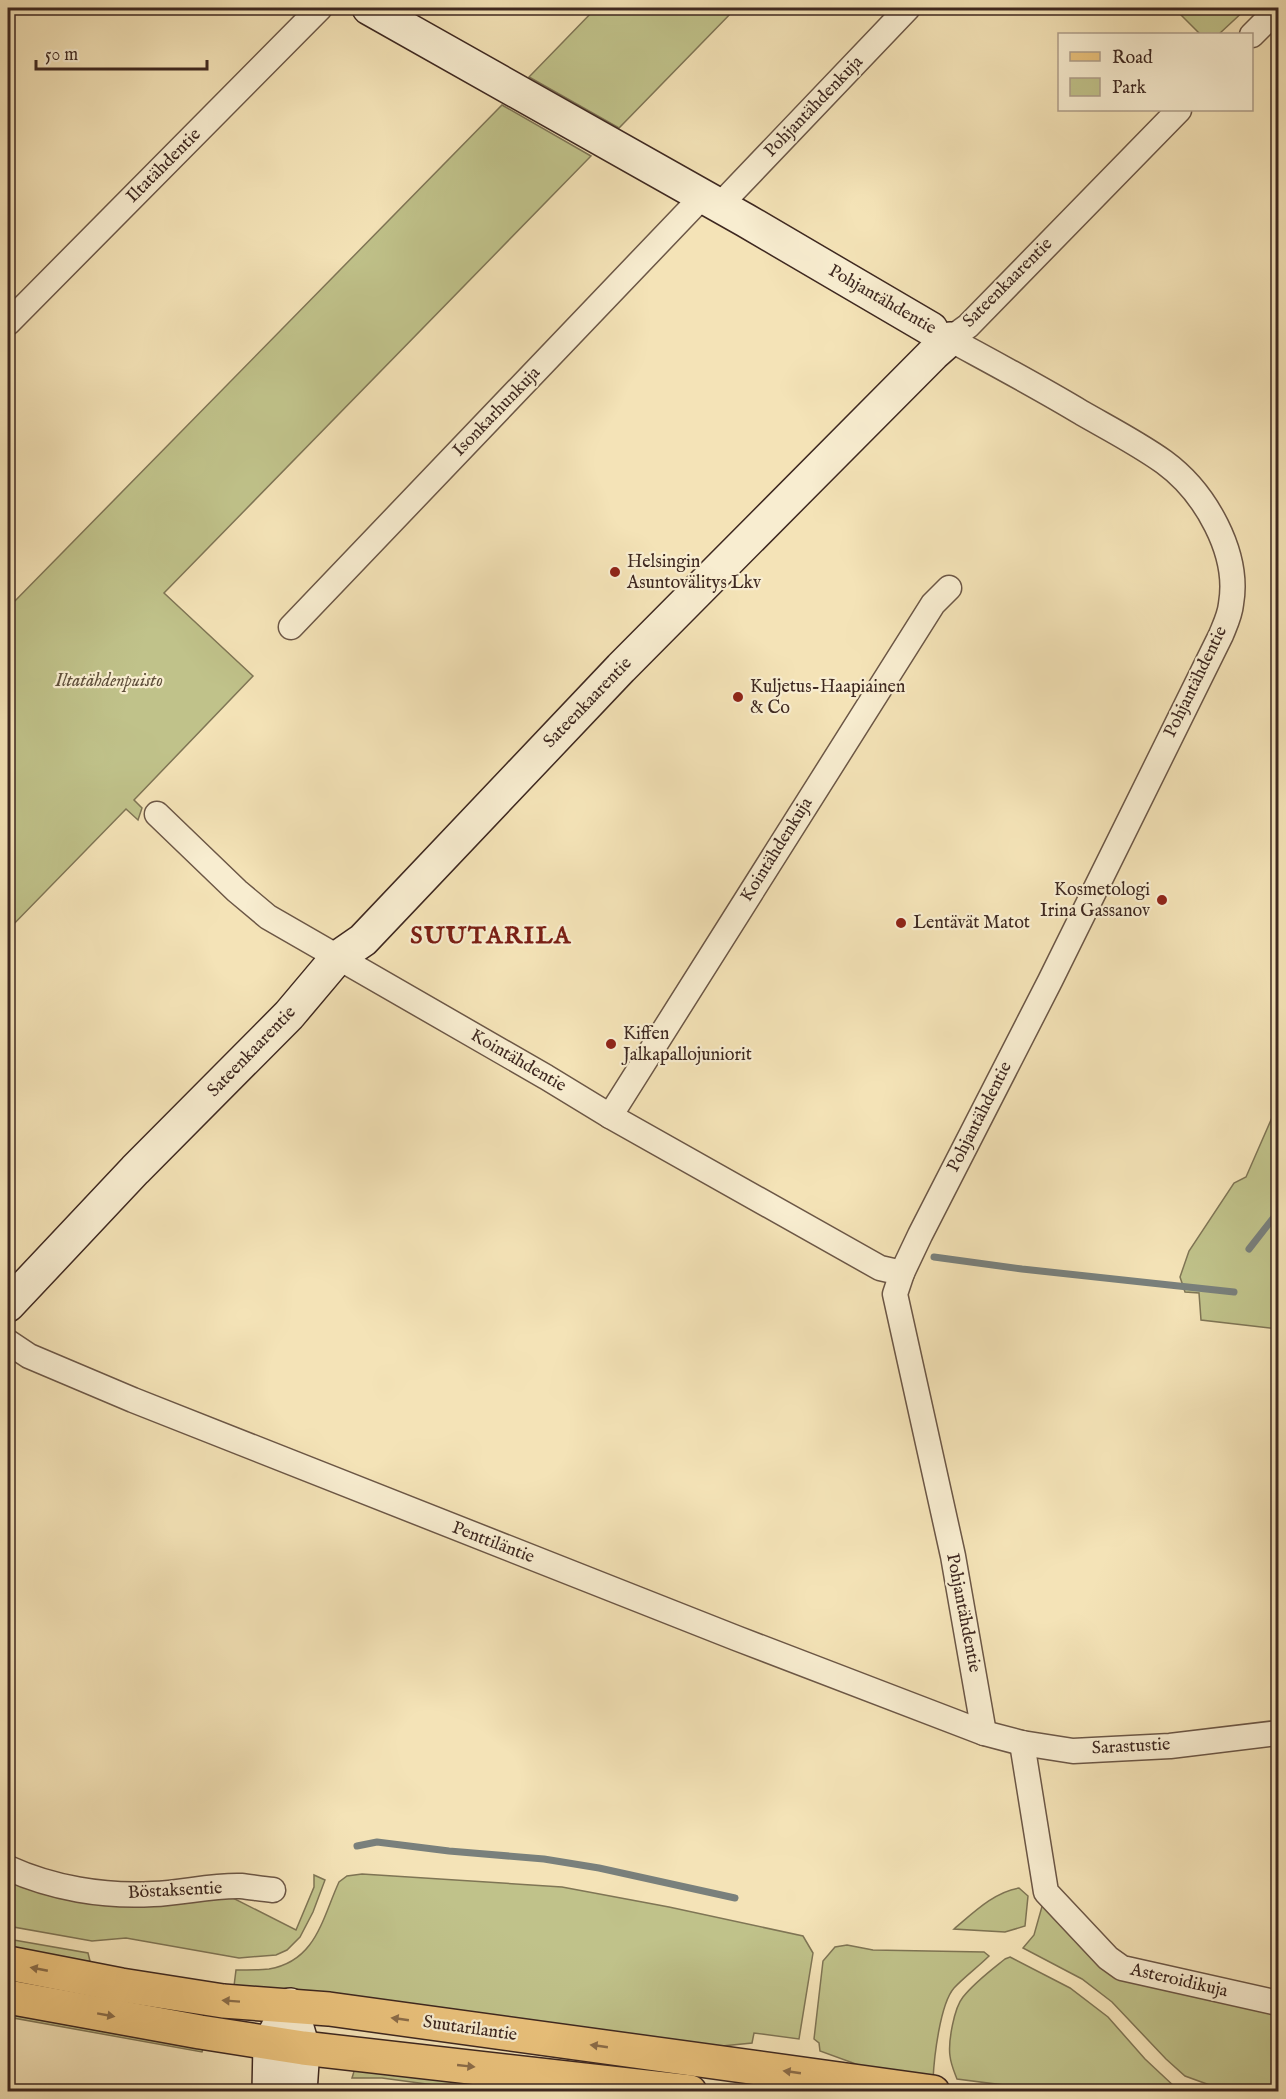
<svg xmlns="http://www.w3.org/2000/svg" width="1286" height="2099" font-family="'IM FELL English',serif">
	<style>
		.green { fill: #c0c28a; stroke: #7f7555; stroke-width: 1.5 }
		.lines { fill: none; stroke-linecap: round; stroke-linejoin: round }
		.stream { stroke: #79807c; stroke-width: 7 }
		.street-casing { stroke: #6c5746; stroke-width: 27 }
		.secondary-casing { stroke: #3e2820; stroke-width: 36 }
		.primary-casing { stroke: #3e2820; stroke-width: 36 }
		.street { stroke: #f8edd0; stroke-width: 24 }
		.secondary { stroke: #f8edd0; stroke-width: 33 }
		.primary { stroke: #eac27c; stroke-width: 33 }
		.oneway { fill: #8b6d49 }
		.poi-dot { fill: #8f2418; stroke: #f8edd0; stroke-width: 2 }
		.labels { text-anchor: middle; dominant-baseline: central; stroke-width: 4.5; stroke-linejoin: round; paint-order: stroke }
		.street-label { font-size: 18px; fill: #3e2820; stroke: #f8edd0 }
		.poi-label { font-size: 18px; fill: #3e2820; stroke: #f8edd0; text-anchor: start }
		.park-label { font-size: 18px; font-style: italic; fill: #5e4e3a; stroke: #f8edd0 }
		.district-label { font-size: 24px; font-weight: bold; letter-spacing: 1.5px; fill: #7a1f14; stroke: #f8edd0 }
	</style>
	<rect width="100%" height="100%" fill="#f4e3b7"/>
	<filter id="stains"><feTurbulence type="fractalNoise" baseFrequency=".00333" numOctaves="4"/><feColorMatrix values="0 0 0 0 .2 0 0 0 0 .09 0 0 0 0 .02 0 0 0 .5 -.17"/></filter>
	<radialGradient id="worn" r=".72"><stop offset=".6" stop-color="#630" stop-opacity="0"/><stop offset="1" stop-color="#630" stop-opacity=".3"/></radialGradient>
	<g class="green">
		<polygon points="596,8 736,8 619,128 529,77"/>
		<polygon points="1174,8 1247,8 1219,34 1200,34"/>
		<polygon points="502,105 591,156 164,593 253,676 134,800 142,808 138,820 126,809 8,930 8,608"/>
		<polygon points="1278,1104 1278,1329 1201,1320 1199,1293 1185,1292 1180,1277 1189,1251 1234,1183 1246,1177"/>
		<path d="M362 1874 562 1887 669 1907 803 1936 813 1953 799 2039 754 2033 752 2043 702 2048 234 1986 236 1970C247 1970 259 1970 269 1969 316 1961 322 1919 339 1882L347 1876Z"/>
		<polygon points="314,1875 325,1880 313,1912 300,1937 287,1950 276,1955 239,1958 126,1938 92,1941 8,1926 8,1886 10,1881 225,1894 296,1930 314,1887"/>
		<path d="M1019 1888 1028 1896 1025 1926 1005 1932 954 1929C973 1913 994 1892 1019 1888Z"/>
		<polygon points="1043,1903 1108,1967 1278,2011 1278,2091 1226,2091 1185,2076 1166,2059 1112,2002 1082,1979 1023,1948 1034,1935"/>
		<polygon points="8,1939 88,1953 90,1961 79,1962 8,1950"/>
		<path d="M847 1945 873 1950 984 1952 989 1956C978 1967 964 1977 954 1988 940 2004 934 2058 933 2080L886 2075 820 2051 819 2043 814 2039 823 1961 835 1947Z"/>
		<path d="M1010 1957 1070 1988 1108 2017 1145 2059 1176 2088V2091H1050L957 2079C954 2071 951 2065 950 2056 948 2042 954 2008 963 1997 975 1982 990 1971 1005 1959Z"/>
		<polygon points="8,2007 204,2046 202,2052 8,2017"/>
		<polygon points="355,2068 587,2091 486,2092 382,2078 352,2078"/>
	</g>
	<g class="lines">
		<g class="stream">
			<polyline points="1249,1249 1278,1212"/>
			<polyline points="934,1257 1022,1269 1234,1292"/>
			<polyline points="357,1846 377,1842 449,1851 544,1859 599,1868 735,1898"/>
		</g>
		<defs>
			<g id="street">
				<polyline points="1252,35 1278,9"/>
				<polyline points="719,206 908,8"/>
				<polyline points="8,323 320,8"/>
				<path d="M935 331C984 358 1034 384 1082 413 1110 429 1139 444 1164 462 1205 492 1240 553 1231 604 1230 615 1225 625 1221 635L1050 981 920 1235 902 1273 895 1294 953 1556 984 1733"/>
				<polyline points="950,339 968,326 1179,110"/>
				<polyline points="291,627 703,196"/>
				<polyline points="157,814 237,891 268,917 546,1077 610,1116 880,1268 902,1273"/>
				<polyline points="610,1116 933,604 949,588"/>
				<polyline points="8,1342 29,1356 133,1400 736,1638 984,1733 1022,1743 1073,1751 1170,1746 1278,1733"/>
				<polyline points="1022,1743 1046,1892 1108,1958 1122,1968 1278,2003"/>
				<path d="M8 1868C52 1888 104 1897 153 1894 182 1893 212 1885 241 1886 251 1887 262 1889 273 1890"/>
			</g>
			<g id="secondary">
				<polyline points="369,8 745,220 931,329"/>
				<polyline points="8,1305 135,1170 289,1015 337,958 363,940 621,668 933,354 950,339"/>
				<polyline points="295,2021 303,2048 300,2092"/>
				<polyline points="269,2092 270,2043 290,2005"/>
			</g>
			<g id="primary">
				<polyline points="8,1963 121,1985 223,2001 329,2009 933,2092"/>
				<polyline points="8,1997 200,2032 303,2048 690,2092"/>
			</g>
		</defs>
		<use href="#street" class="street-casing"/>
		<use href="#secondary" class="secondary-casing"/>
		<use href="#primary" class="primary-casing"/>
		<use href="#street" class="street"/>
		<use href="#secondary" class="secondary"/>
		<use href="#primary" class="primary"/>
	</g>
	<defs><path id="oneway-solid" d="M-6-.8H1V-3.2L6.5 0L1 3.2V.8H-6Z" transform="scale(1.5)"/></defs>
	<g class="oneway">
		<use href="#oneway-solid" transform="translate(39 1969) rotate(-169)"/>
		<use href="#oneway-solid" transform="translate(231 2001) rotate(-176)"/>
		<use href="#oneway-solid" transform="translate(106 2015) rotate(10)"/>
		<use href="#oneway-solid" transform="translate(400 2019) rotate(-172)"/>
		<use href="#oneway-solid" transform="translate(599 2046) rotate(-172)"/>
		<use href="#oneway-solid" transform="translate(466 2066) rotate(6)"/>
		<use href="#oneway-solid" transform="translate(792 2072) rotate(-172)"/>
	</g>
	<g class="poi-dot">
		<circle cx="615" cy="572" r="6"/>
		<circle cx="738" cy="697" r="6"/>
		<circle cx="1162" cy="900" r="6"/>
		<circle cx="901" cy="923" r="6"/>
		<circle cx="611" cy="1044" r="6"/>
	</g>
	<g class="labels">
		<g class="street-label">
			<text transform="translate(814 107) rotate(-46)">Pohjantähdenkuja</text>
			<text transform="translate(164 166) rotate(-45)">Iltatähdentie</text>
			<text transform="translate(1008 283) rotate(-45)">Sateenkaarentie</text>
			<text transform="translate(882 300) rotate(30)">Pohjantähdentie</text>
			<text transform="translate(497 412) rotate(-46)">Isonkarhunkuja</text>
			<text transform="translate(1196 682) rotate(-64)">Pohjantähdentie</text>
			<text transform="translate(588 703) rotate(-46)">Sateenkaarentie</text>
			<text transform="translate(777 850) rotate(-58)">Kointähdenkuja</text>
			<text transform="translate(252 1052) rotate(-46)">Sateenkaarentie</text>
			<text transform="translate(518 1061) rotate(30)">Kointähdentie</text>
			<text transform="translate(980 1117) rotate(-63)">Pohjantähdentie</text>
			<text transform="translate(493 1543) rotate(21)">Penttiläntie</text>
			<text transform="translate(963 1613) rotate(79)">Pohjantähdentie</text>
			<text transform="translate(1131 1747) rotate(-3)">Sarastustie</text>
			<text transform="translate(175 1891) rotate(-3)">Böstaksentie</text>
			<text transform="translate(1179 1981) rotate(13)">Asteroidikuja</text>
			<text transform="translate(470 2029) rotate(8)">Suutarilantie</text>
		</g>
		<g class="poi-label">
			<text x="627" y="562">Helsingin<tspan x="627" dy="21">Asuntovälitys Lkv</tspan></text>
			<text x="750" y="687">Kuljetus-Haapiainen<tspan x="750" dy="21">&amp; Co</tspan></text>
			<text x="1150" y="890" text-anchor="end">Kosmetologi<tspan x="1150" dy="21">Irina Gassanov</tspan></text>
			<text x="913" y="923">Lentävät Matot</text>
			<text x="623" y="1034">Kiffen<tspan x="623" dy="21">Jalkapallojuniorit</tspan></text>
		</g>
		<g class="park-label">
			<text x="109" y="681">Iltatähdenpuisto</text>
		</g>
		<g class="district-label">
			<text x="491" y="936">SUUTARILA</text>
		</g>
	</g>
	<rect width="1286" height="2099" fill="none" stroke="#f4e3b7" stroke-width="30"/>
	<rect x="9" y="9" width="1268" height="2081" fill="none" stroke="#3e2820" stroke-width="3"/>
	<rect x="15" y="15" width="1256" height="2069" fill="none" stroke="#3e2820" stroke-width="1.5"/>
	<rect x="1058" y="33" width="195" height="78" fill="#f8edd0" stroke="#ae9e8a" stroke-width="1.5"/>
	<rect x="1070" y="52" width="30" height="9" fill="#eac27c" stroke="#ae9e8a" stroke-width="1.5"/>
	<text x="1112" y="63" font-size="18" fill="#3e2820">Road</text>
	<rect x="1070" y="78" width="30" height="18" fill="#c0c28a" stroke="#ae9e8a" stroke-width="1.5"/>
	<text x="1112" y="93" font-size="18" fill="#3e2820">Park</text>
	<path d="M36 60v9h171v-9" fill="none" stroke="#3e2820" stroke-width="3"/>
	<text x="45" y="60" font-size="18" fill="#3e2820" stroke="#f8edd0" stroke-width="4.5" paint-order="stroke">50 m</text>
	<rect width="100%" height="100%" filter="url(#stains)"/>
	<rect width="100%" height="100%" fill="url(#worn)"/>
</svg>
